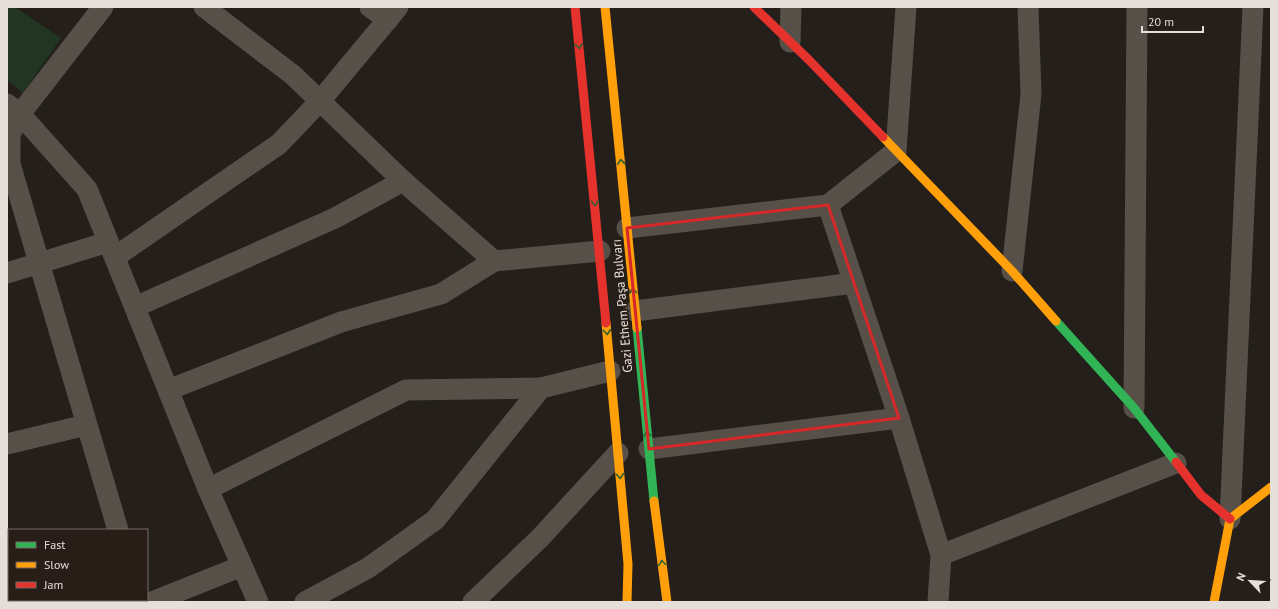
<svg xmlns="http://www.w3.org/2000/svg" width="1278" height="609" font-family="'PT Sans',sans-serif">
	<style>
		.green { fill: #213522 }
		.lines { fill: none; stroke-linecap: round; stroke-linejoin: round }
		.street { stroke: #565048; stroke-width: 21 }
		.fast { stroke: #30b455; stroke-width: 9 }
		.slow { stroke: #ff9f0a; stroke-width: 9 }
		.jam { stroke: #e5322d; stroke-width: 9 }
		.oneway { stroke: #2c6233 }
		.marked { fill: none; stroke: #d62828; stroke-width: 3; stroke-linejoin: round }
		.labels { text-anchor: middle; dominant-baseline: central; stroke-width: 3.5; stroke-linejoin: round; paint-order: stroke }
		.street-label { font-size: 13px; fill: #e5ded9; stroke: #281e17 }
	</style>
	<rect width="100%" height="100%" fill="#241f1b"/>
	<polygon class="green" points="7,7 15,7 61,38 23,93 7,80"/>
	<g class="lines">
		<g class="street">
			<polyline points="103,7 20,114 10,135 10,164 118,530"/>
			<polyline points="204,7 293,75 403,181 494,261"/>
			<polyline points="370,7 388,20"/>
			<polyline points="790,42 791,7"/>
			<polyline points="7,104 20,114 87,189 208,489"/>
			<polyline points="828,205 899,418 941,555 938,602"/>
			<polyline points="627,228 828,205 896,151 906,7"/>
			<polyline points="115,257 279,144 320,101 398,7"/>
			<polyline points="1012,271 1031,94 1028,7"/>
			<polyline points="7,273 108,242"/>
			<polyline points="135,307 335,218 403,181"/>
			<polyline points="635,311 854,283"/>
			<polyline points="168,390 341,322 441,294 494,261 600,251"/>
			<polyline points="1134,408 1137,7"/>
			<polyline points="7,444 86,425"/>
			<polyline points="649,449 899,418"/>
			<polyline points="1230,519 1253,7"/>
			<polyline points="941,555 1176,463"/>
			<polyline points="152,602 242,566"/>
			<polyline points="258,602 208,489 406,390 541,388 610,371"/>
			<polyline points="305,602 368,568 435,520 541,388"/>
			<polyline points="473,602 540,538 618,453"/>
		</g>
		<g class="fast">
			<polyline points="1056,321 1134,408 1176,462"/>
			<polyline points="637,328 654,501"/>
		</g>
		<g class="slow">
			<polyline points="605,7 637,328"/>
			<polyline points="883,137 1012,271 1056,321"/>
			<polyline points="606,323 628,564 627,602"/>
			<polyline points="654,501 667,602"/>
			<polyline points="1214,602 1230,519 1271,487"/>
		</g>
		<g class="jam">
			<polyline points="575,7 606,323"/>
			<polyline points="754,7 809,60 883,137"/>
			<polyline points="1176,462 1201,495 1230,519"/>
		</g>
	</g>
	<defs><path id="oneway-chevron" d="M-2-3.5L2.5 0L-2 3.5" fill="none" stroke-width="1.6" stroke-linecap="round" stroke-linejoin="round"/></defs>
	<g class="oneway">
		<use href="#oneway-chevron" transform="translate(579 46) rotate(84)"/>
		<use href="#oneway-chevron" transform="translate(621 162) rotate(-96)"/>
		<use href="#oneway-chevron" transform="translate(595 203) rotate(84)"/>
		<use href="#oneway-chevron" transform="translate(633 291) rotate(-95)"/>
		<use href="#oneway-chevron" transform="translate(607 332) rotate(85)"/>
		<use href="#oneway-chevron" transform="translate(647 434) rotate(-96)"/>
		<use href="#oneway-chevron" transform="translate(620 476) rotate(85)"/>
		<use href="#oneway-chevron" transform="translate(662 563) rotate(-98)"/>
	</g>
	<path class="marked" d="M828 205 899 418 649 449 627 228Z"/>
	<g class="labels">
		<g class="street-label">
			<text transform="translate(622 306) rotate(-95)">Gazi Ethem Paşa Bulvarı</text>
		</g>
	</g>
	<rect width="1278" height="609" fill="none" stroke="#e5ded9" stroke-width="16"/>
	<rect x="8" y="529" width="140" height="72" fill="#281e17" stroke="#746b65"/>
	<rect x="16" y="542" width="20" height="6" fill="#30b455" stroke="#746b65"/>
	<text x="44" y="549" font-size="12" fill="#e5ded9">Fast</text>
	<rect x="16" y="562" width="20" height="6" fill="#ff9f0a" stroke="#746b65"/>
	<text x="44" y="569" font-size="12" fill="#e5ded9">Slow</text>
	<rect x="16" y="582" width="20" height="6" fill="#e5322d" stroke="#746b65"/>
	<text x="44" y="589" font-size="12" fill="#e5ded9">Jam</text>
	<g transform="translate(1250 581) rotate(295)" stroke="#281e17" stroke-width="3" paint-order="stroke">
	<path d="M0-3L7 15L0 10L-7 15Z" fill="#e5ded9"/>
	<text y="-6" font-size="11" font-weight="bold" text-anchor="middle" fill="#e5ded9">N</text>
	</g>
	<path d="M1142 26v6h61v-6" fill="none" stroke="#e5ded9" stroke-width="2"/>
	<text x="1148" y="26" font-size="12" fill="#e5ded9" stroke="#281e17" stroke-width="3" paint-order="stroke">20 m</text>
</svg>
